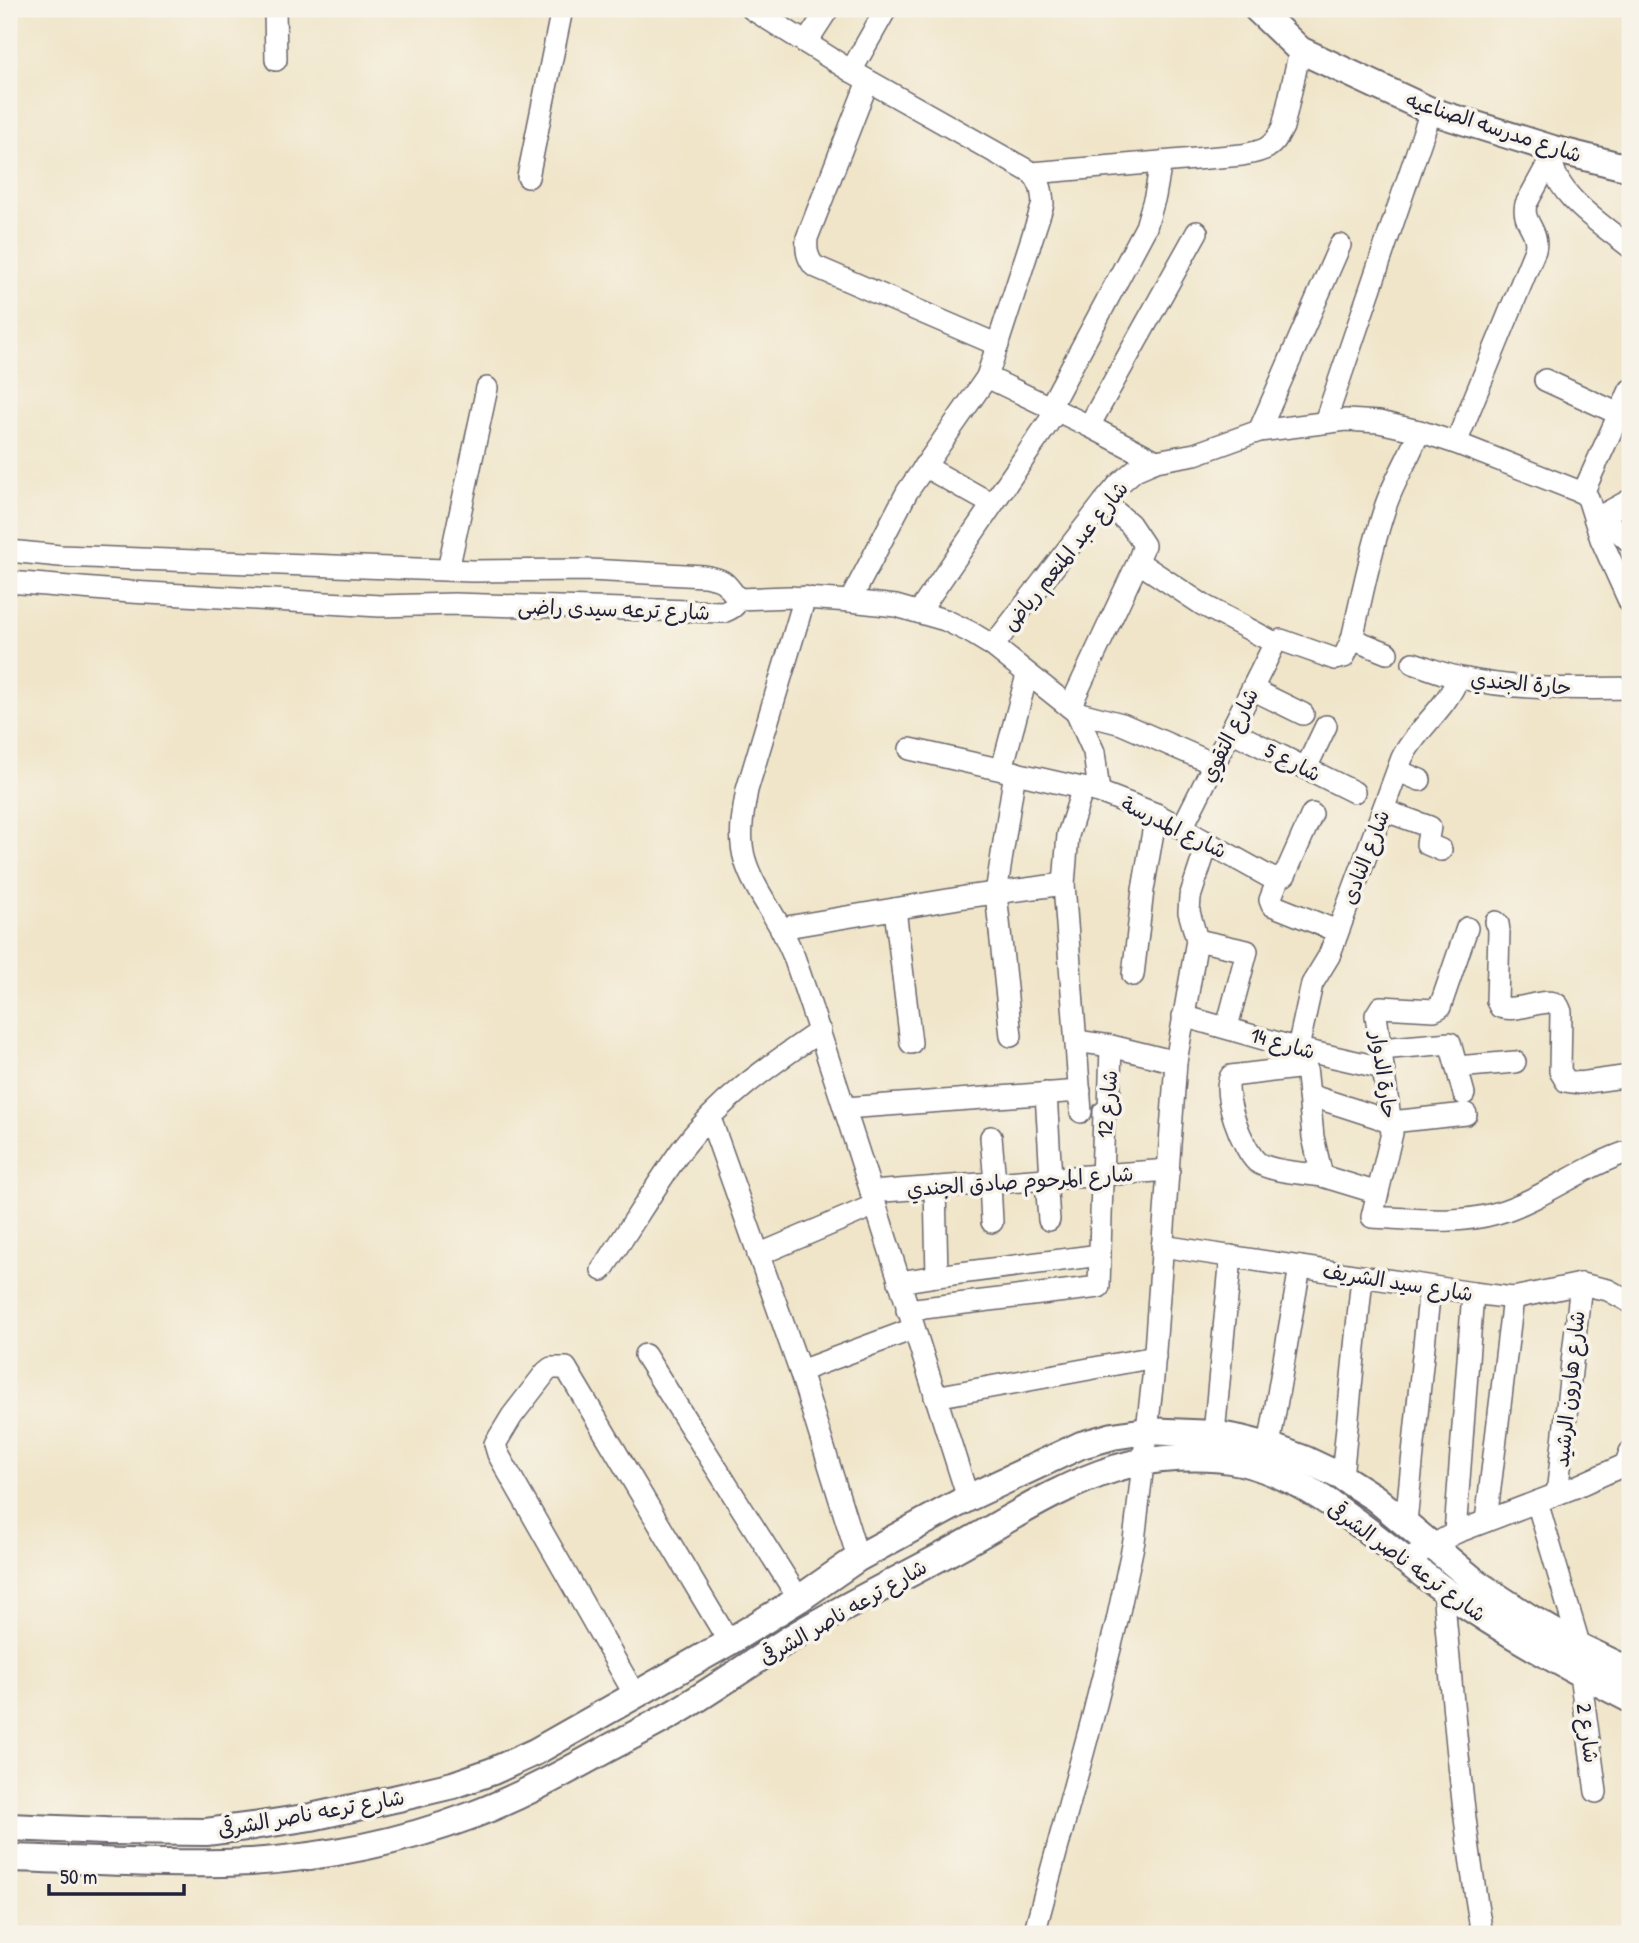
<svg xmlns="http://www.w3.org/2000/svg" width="1639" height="1943" font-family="'Patrick Hand','Playpen Sans Arabic',sans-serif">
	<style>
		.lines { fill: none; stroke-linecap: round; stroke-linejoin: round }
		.minor-casing { stroke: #6a666d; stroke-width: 24 }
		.tertiary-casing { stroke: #6a666d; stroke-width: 30 }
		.minor { stroke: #fff; stroke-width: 21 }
		.tertiary { stroke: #fff; stroke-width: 26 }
		.labels { text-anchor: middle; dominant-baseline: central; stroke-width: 7; stroke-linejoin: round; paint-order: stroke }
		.street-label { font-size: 21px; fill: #22223b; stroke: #f7f3e8 }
	</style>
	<rect width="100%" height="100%" fill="#f7f3e8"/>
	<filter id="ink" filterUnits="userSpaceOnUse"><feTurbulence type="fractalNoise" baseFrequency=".0143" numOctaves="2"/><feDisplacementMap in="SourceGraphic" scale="14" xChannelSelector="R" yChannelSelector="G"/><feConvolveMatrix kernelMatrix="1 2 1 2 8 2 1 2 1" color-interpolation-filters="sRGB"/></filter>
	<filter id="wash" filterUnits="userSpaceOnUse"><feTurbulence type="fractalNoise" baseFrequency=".00686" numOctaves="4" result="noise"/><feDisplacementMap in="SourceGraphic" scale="28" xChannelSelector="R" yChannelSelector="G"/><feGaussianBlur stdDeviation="1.57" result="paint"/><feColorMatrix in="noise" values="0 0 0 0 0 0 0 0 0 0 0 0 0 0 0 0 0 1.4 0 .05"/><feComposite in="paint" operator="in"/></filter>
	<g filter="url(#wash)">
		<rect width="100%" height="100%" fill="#f0e5c9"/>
	</g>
	<g filter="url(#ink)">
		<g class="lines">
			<defs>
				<g id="minor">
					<polyline points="275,9 276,60"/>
					<path d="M752 9 851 71 1032 173C1041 183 1042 191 1043 204L987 377 1089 426 1156 461"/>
					<polyline points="806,43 828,9"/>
					<polyline points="851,71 886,9"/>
					<path d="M868 81 807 238C806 250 807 257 814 266L998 345"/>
					<path d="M1553 150C1544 189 1604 226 1630 247"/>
					<path d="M1032 173 1242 155C1264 151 1273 149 1283 127L1300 50"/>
					<polyline points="528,177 562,9"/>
					<polyline points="1545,380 1619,414"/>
					<polyline points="1050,407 1146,227 1155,196 1161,162"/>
					<polyline points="1325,422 1431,111"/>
					<polyline points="1089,426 1197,232"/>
					<polyline points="1259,431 1340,245"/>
					<path d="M1456 443 1535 250C1540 230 1521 223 1526 204L1550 160"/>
					<polyline points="924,466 992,504"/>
					<polyline points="1583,493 1588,498 1601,539 1630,603"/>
					<polyline points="1583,493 1630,390"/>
					<polyline points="1104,502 1130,524 1144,545 1138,562 1203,605 1275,643 1281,640 1335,659 1344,657 1352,639 1387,653"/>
					<polyline points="1595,519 1610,524 1630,542"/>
					<polyline points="1595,519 1630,500"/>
					<path d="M9 551 60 556 472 571 589 570 704 576C727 580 724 582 738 599"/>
					<polyline points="448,570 487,388"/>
					<path d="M9 582 130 592 380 606 454 604 723 612C730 609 736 607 738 599L789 597 850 601 896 606 945 620 970 632 993 646 1076 712 1122 724 1214 764"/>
					<path d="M805 597 747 790C743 813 738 837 745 860 752 884 768 905 780 927 785 937 790 947 794 957 856 1136 910 1318 968 1498"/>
					<polyline points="850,601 907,492 987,377"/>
					<polyline points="919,612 1057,410"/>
					<path d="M1352 639C1362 596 1370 553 1384 511 1392 483 1409 460 1419 431"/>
					<polyline points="993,646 1104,502 1119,484 1135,470 1156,461 1195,454 1259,431 1346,420 1379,422 1419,431 1456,443 1583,493"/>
					<path d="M1413 663C1429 668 1445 675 1461 678 1516 690 1574 689 1630 688"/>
					<polyline points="1252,689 1303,714"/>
					<polyline points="1070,707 1138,562"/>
					<polyline points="1076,712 1094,752 1099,792"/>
					<polyline points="1231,731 1354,792"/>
					<polyline points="910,749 1099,792 1156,814 1275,880 1285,875 1312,814"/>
					<polyline points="1306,768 1326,726"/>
					<polyline points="1002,769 1027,675"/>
					<polyline points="1398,771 1420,780"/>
					<polyline points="1383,810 1430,827 1427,844 1441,850"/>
					<polyline points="1182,828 1275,643"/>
					<polyline points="1278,879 1270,900 1272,905 1337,931"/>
					<polyline points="895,909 911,1043"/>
					<path d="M1496 922 1498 924 1499 931 1497 1001 1500 1007C1517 1013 1539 999 1554 1003 1559 1005 1559 1007 1561 1012L1560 1071 1566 1081 1580 1083 1630 1076"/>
					<polyline points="781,928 965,897 1064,884"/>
					<path d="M1467 928 1440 1007 1434 1010 1381 1007 1376 1015 1392 1133 1372 1217C1413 1219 1457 1225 1497 1213 1544 1199 1583 1166 1630 1151"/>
					<polyline points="1197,940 1247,951 1227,1027"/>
					<polyline points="1133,975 1143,890 1156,814"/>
					<polyline points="1183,1016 1303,1050 1383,1068"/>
					<polyline points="1011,1036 996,893 1015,772"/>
					<path d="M1298 1048 1312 984 1329 956 1402 758C1417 728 1446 709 1458 678"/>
					<polyline points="1380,1049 1450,1043 1464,1094"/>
					<polyline points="1176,1062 1197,940 1189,912 1190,897 1208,842"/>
					<polyline points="1457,1067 1515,1062"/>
					<polyline points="1046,1093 1051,1178"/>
					<polyline points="1309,1095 1313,1137 1322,1176 1378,1193"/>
					<polyline points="845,1108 1080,1091"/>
					<polyline points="1081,1112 1064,884 1068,835 1083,788"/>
					<polyline points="710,1118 800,1371 858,1558"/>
					<polyline points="1391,1122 1466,1114"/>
					<polyline points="991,1137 995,1182"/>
					<path d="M1322 1176C1306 1173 1270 1172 1257 1162 1243 1150 1220 1091 1231 1076L1306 1067 1309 1095 1377 1117 1392 1124"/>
					<polyline points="1046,1179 1049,1220"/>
					<polyline points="990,1183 992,1222"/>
					<polyline points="871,1192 1169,1170"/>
					<polyline points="1162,1246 1473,1293 1513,1298 1581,1284 1608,1290 1630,1302"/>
					<polyline points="758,1255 875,1205"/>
					<path d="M602 1270C629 1230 654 1188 682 1149 719 1100 770 1065 820 1031"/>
					<polyline points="937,1276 1100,1255"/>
					<polyline points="899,1282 937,1276 935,1187"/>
					<polyline points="907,1310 1099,1287 1104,1112 1109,1110 1111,1046"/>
					<polyline points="645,1355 799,1599"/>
					<polyline points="800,1371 913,1329"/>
					<polyline points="935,1397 1155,1357"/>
					<polyline points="1214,1434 1231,1256"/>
					<polyline points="1269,1446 1300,1267"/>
					<polyline points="1342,1477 1362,1277"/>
					<polyline points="1557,1494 1581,1284"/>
					<polyline points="1537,1502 1580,1647"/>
					<polyline points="1486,1521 1513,1298"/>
					<polyline points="1406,1522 1430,1287"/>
					<polyline points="1455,1533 1473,1293"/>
					<polyline points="1406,1560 1455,1533 1573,1488 1622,1466 1626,1463 1630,1452"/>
					<path d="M1443 1590C1453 1705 1462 1820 1482 1934"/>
					<polyline points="1580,1674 1596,1792"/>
					<polyline points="635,1695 498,1454 495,1444 512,1416 546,1372 551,1368 566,1368 729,1642"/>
					<polyline points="1034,1934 1092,1720 1117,1621 1134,1541 1153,1378 1176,1062 1111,1046 1076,1041"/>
				</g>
				<g id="tertiary">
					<polyline points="1257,9 1300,50 1431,111 1553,149 1621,166 1630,166"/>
					<polyline points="9,1827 105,1831 206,1832 253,1826 311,1817 398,1798 453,1785 493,1771 535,1752 729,1642 799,1599 858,1558 968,1498 1081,1445 1113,1436 1146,1431 1214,1434 1241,1439 1269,1446 1306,1460 1342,1477 1375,1498 1478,1584 1530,1618 1580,1647 1630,1671"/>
					<path d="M9 1858C89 1860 171 1866 251 1862 325 1857 401 1842 470 1816 518 1798 562 1774 607 1749 633 1735 660 1722 686 1706 721 1684 756 1660 791 1638 845 1606 902 1578 957 1548 1008 1520 1060 1485 1117 1468 1151 1457 1206 1454 1241 1462 1320 1481 1380 1544 1444 1590 1503 1632 1566 1667 1630 1699"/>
				</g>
			</defs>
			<use href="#minor" class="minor-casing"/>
			<use href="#tertiary" class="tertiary-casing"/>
			<use href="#minor" class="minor"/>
			<use href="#tertiary" class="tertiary"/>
		</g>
	</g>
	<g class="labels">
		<g class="street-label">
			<text transform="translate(1494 127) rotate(18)">شارع مدرسه الصناعيه</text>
			<text transform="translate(1065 556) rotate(-51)">شارع عبد المنعم رياض</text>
			<text transform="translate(614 609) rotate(2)">شارع ترعه سيدى راضى</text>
			<text transform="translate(1521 683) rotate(5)">حارة الجندي</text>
			<text transform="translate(1229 735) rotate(-63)">شارع التقوي</text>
			<text transform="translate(1293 762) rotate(27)">شارع 5</text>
			<text transform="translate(1174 827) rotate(26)">شارع المدرسة</text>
			<text transform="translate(1365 857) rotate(-69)">شارع النادى</text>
			<text transform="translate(1283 1043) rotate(16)">شارع 14</text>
			<text transform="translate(1384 1075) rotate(82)">حارة الدوار</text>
			<text transform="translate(1107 1104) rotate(-85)">شارع 12</text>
			<text transform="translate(1020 1181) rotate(-4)">شارع المرحوم صادق الجندي</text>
			<text transform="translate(1398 1282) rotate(9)">شارع سيد الشريف</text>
			<text transform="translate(1569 1389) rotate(-84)">شارع هارون الرشيد</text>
			<text transform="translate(1407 1561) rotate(36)">شارع ترعه ناصر الشرقى</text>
			<text transform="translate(843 1612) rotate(-30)">شارع ترعه ناصر الشرقى</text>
			<text transform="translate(1588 1733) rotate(82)">شارع 2</text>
			<text transform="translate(311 1813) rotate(-10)">شارع ترعه ناصر الشرقى</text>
		</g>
	</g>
	<rect width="1639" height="1943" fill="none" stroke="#f7f3e8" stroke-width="35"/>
	<path d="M49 1884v10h135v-10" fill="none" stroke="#22223b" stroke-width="3.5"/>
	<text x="60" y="1884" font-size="21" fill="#22223b" stroke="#f7f3e8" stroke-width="5" paint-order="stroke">50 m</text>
</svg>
